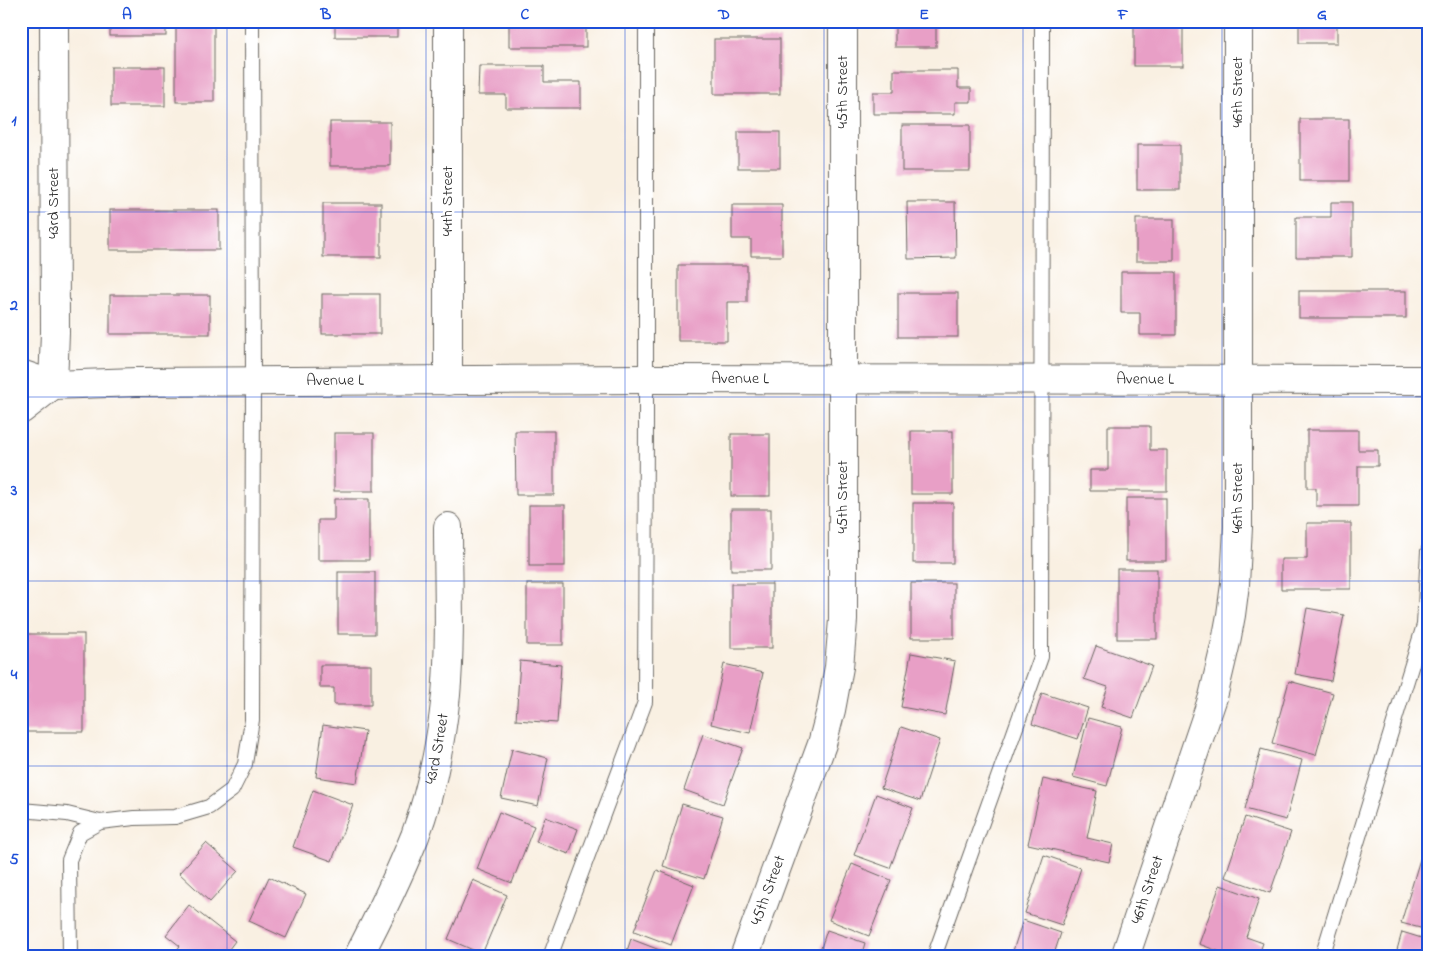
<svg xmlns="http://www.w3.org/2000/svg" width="1449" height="978" font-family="'Indie Flower',sans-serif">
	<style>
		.building { fill: #e89fc6 }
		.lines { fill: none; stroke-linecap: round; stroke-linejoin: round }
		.service-casing { stroke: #696661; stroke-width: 16 }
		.minor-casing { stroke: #696661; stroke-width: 30 }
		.tertiary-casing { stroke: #696661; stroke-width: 30 }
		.service { stroke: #fff; stroke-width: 14 }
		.minor { stroke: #fff; stroke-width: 28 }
		.tertiary { stroke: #fff; stroke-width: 28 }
		.grid { fill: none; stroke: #1d4ed8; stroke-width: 1; stroke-opacity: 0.55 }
		.labels { text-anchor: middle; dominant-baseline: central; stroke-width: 5; stroke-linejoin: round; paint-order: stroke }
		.street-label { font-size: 16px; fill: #1c1c1c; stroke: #fff }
		.neatline { fill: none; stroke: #1d4ed8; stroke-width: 2 }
		.grid-label { font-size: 16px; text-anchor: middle; font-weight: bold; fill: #1d4ed8 }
	</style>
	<rect width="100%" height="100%" fill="#fff"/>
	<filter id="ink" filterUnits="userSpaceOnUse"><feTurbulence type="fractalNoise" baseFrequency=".02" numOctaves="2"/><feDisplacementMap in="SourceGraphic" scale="10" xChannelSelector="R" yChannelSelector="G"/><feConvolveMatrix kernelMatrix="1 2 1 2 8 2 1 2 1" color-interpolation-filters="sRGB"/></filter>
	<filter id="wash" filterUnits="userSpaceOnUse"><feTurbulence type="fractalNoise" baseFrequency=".0096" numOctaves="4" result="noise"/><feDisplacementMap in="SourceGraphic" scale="20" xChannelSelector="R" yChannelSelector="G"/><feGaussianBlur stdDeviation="1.12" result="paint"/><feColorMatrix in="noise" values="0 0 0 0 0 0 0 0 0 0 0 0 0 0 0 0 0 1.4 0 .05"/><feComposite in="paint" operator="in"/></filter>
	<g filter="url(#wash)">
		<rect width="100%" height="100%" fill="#f9f0e2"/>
		<g id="blocks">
			<g class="building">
				<rect x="110" y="21" width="56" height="15"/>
				<rect x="176" y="21" width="38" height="81"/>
				<rect x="335" y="21" width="62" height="16"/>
				<rect x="509" y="21" width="77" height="26"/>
				<rect x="895" y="21" width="41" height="26"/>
				<rect x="1134" y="21" width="49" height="45"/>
				<polygon points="1299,21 1357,21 1357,23 1337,23 1337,43 1299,43"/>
				<rect x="714" y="39" width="66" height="55"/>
				<polygon points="479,66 544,66 544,82 581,82 581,108 506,108 506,95 478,95"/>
				<rect x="111" y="67" width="54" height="39"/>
				<polygon points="894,70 958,70 958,88 971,88 971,102 955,102 955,114 873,114 873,92 894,92"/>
				<rect x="1300" y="119" width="49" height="62"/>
				<rect x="330" y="122" width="60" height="44"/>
				<rect x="902" y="125" width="68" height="46"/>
				<rect x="738" y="132" width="42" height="36"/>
				<rect x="1137" y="145" width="43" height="45"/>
				<polygon points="907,202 955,202 956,258 908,259"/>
				<polygon points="1331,202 1352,202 1352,257 1296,257 1296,217 1331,217"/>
				<rect x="323" y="203" width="58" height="54"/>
				<polygon points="732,205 782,205 782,256 751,256 751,239 732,239"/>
				<rect x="110" y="210" width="109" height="40"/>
				<rect x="1136" y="219" width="38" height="42"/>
				<polygon points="678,265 747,265 747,302 727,302 727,341 678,341"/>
				<polygon points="1121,272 1176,272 1176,335 1140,335 1140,313 1121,313"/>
				<rect x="1299" y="291" width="107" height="27"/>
				<rect x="898" y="293" width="60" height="44"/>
				<rect x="322" y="294" width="58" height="40"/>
				<rect x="110" y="295" width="100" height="39"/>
				<polygon points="1108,426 1150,426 1150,450 1167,450 1167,491 1090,491 1090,470 1108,470"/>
				<polygon points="1307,430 1358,430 1358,450 1378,450 1378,466 1358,466 1358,506 1316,506 1316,488 1307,488"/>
				<polygon points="515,431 554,431 554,495 516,495"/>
				<rect x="911" y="431" width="42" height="63"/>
				<rect x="334" y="433" width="40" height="58"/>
				<rect x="731" y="434" width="39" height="62"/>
				<rect x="1126" y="498" width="40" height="63"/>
				<polygon points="334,499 369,499 369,560 318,560 318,520 334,520"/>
				<rect x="913" y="503" width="40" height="60"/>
				<rect x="529" y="505" width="36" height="61"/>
				<rect x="731" y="509" width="40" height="61"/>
				<polygon points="1307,523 1351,523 1351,589 1281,589 1281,559 1307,559"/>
				<rect x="1117" y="569" width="40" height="70"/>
				<rect x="338" y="572" width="37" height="62"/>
				<rect x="911" y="583" width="43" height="55"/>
				<rect x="527" y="584" width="36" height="61"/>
				<rect x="731" y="584" width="41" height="64"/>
				<polygon points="1307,608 1344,615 1331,681 1295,674"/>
				<rect x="21" y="634" width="63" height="98"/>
				<polygon points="1096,646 1152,666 1133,718 1101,707 1108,687 1084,679"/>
				<polygon points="911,653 955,661 945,715 901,707"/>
				<polygon points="520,661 561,665 557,723 516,720"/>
				<polygon points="724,664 763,673 750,733 711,724"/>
				<polygon points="320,665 371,665 371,705 334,705 334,688 320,688"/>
				<polygon points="1289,681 1333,693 1316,755 1272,743"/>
				<polygon points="1042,693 1088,708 1078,739 1032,724"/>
				<polygon points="1088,718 1122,727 1107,786 1073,777"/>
				<polygon points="323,725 365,731 357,783 316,777"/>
				<polygon points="901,727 940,740 920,801 881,788"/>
				<polygon points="703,734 743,748 723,804 684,790"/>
				<polygon points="512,749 548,758 538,806 501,798"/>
				<polygon points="1261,749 1302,760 1286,820 1245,809"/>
				<polygon points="1043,779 1097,791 1087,838 1113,844 1109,862 1028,844"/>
				<polygon points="313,790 353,805 332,861 293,847"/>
				<polygon points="876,794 913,808 890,868 854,855"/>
				<polygon points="682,804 723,816 704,879 663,866"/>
				<polygon points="499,812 534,826 512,883 477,869"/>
				<polygon points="545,817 578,829 569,854 536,842"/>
				<polygon points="1245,817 1291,832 1270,893 1225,877"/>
				<polygon points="1428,839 1428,853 1423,851"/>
				<polygon points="206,843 238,871 210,902 179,873"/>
				<polygon points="1044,855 1081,868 1062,925 1025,913"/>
				<polygon points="1420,859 1428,862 1428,930 1401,923"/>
				<polygon points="852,864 891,880 869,936 829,920"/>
				<polygon points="657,870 694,885 671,945 634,931"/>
				<polygon points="269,877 306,894 286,938 249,921"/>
				<polygon points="473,880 507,895 482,954 448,939"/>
				<polygon points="1220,885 1259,899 1246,937 1263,943 1258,957 1234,957 1199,944"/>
				<polygon points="189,905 235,941 223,957 171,957 180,946 166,935"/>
				<polygon points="1023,920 1061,933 1053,957 1011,957"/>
				<polygon points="827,930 865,943 861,957 818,957"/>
				<polygon points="1402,932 1428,940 1428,957 1395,957"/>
				<polygon points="631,939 670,954 668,957 625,957"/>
			</g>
		</g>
	</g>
	<g filter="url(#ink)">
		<use href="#blocks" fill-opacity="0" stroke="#696661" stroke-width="1"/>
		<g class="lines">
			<defs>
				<g id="service">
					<polyline points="21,810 67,814 100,822"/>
					<polyline points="70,957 69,860 80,833 100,822 134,818 175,817 209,807 232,790 245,764 252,720 253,382 252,21"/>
					<polyline points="550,957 645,702 646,417 646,21"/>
					<polyline points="934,957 1041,657 1042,21"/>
					<polyline points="1322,957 1424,625 1428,551"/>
				</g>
				<g id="minor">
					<polyline points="448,381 448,21"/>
					<polyline points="53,385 55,332 54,21"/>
					<path id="s1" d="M358 957C379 917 398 878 415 836 431 793 441 741 446 695 451 639 448 583 448 527"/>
					<path id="s2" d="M744 957 822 744 831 710 839 667 843 620V21"/>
					<path id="s3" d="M1125 957 1213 697 1226 642 1231 615 1235 584 1238 527V21"/>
				</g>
				<g id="tertiary">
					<path id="s4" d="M21 374 53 385 136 382 646 379 1428 380"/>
					<polyline points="21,410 53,385"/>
				</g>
			</defs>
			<use href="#service" class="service-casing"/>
			<use href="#minor" class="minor-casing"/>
			<use href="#tertiary" class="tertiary-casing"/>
			<use href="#service" class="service"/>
			<use href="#minor" class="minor"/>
			<use href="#tertiary" class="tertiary"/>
		</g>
	</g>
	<path class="grid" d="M227 21V957M426 21V957M625 21V957M824 21V957M1023 21V957M1222 21V957M21 212H1428M21 397H1428M21 581H1428M21 766H1428"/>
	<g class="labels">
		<g class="street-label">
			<text transform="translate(843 92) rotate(-90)">45th Street</text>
			<text transform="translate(1238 92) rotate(-90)">46th Street</text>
			<text transform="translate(448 201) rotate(-90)">44th Street</text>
			<text transform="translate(54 203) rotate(-90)">43rd Street</text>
			<text stroke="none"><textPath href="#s4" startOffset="721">Avenue L</textPath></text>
			<text stroke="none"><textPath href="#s4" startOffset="1126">Avenue L</textPath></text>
			<text stroke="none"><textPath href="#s4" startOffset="316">Avenue L</textPath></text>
			<text transform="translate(843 497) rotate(-90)">45th Street</text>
			<text stroke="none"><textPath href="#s3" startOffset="476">46th Street</textPath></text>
			<text stroke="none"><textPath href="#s1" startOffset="224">43rd Street</textPath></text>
			<text stroke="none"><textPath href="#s3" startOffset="71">46th Street</textPath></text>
			<text stroke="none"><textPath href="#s2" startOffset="71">45th Street</textPath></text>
		</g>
	</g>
	<rect width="1449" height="978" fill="none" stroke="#fff" stroke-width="55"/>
	<rect x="28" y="28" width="1394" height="922" class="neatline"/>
	<g class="grid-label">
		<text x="127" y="19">A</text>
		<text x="326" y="19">B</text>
		<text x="525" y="19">C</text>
		<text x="724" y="19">D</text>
		<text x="924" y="19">E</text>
		<text x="1123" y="19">F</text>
		<text x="1322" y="19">G</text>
		<text x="14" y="125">1</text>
		<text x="14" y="310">2</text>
		<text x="14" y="495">3</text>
		<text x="14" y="679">4</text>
		<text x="14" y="864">5</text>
	</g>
</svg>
